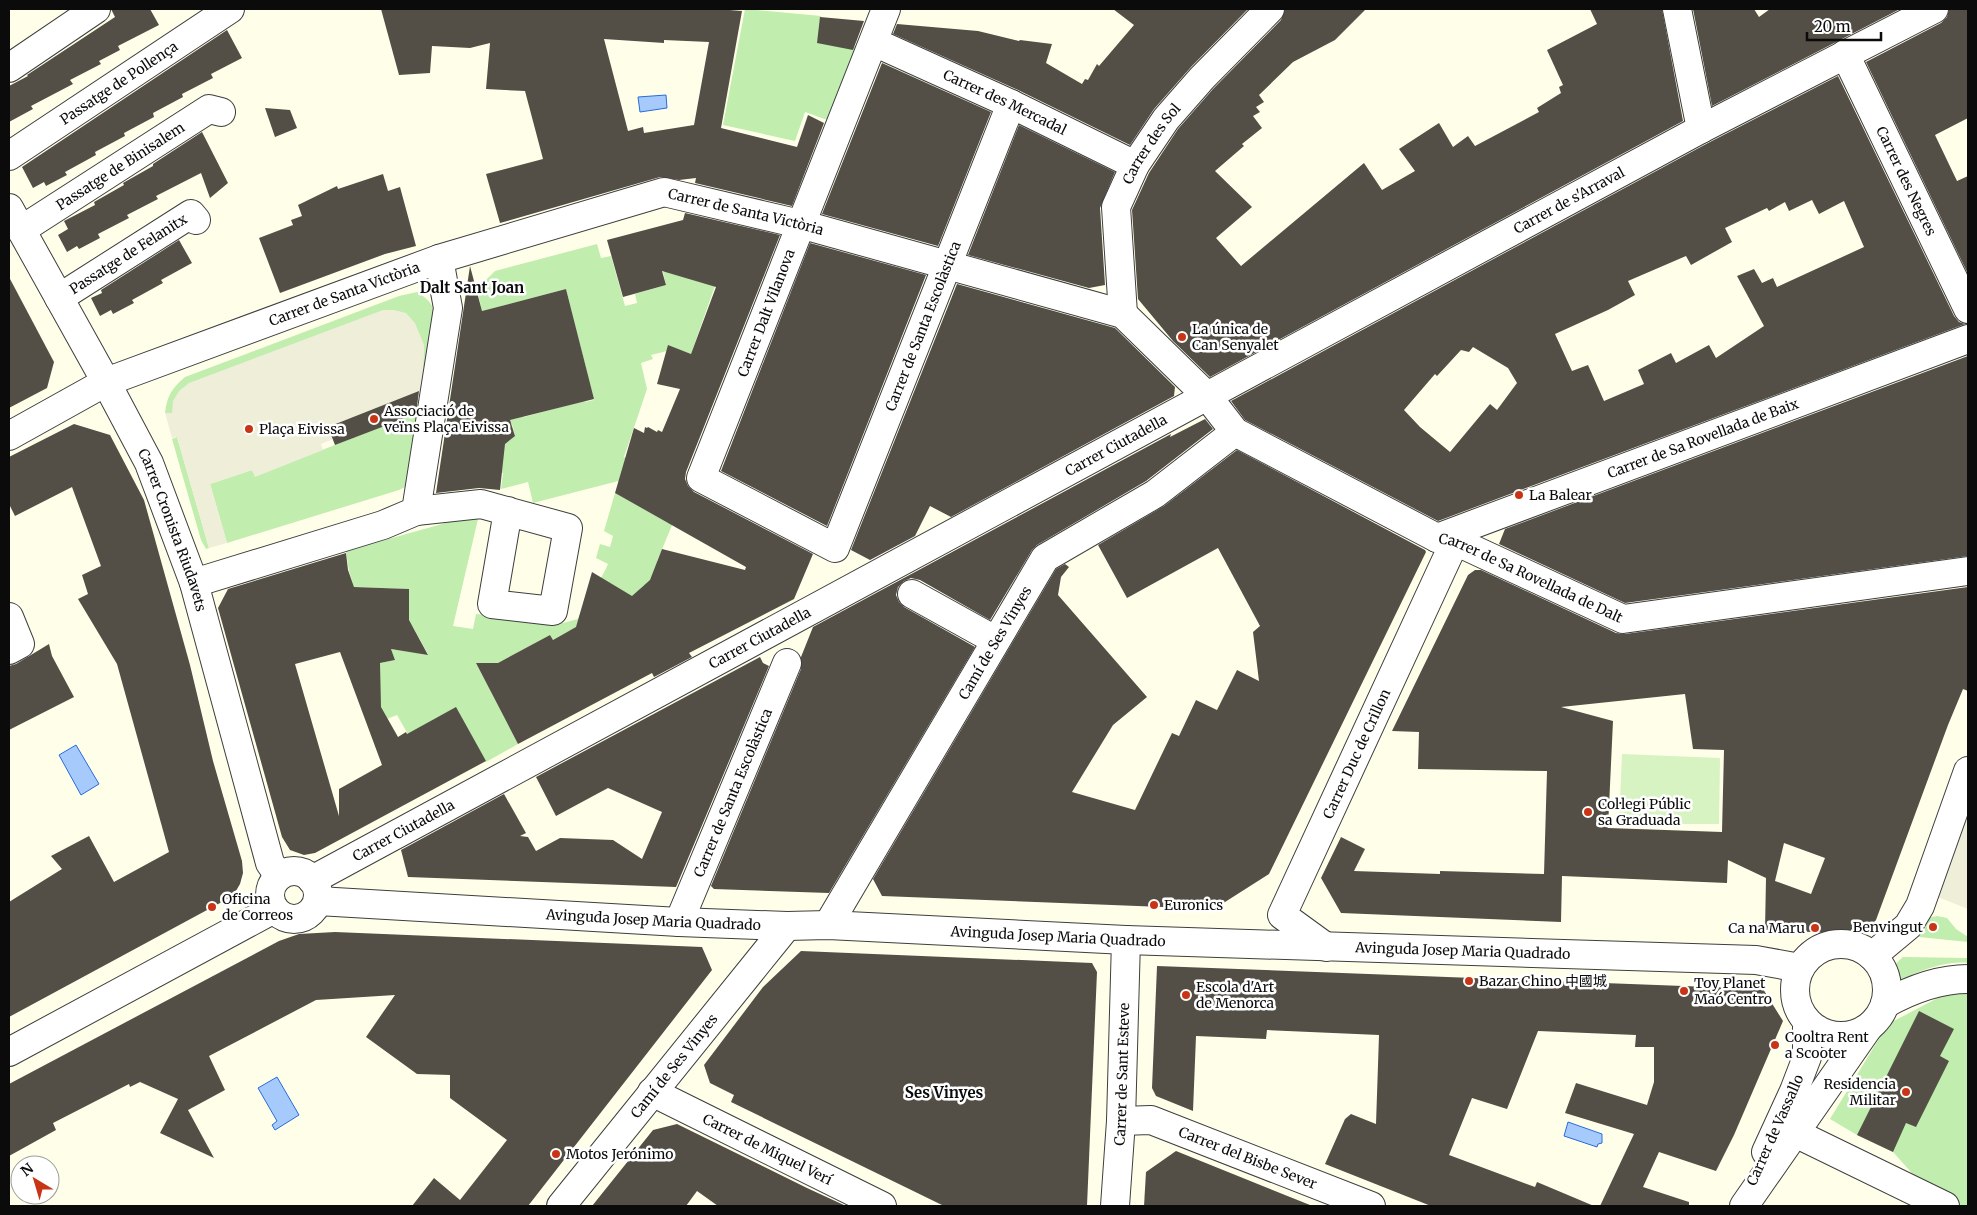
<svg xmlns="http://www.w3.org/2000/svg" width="1977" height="1215" font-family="Merriweather,'Noto Sans SC',serif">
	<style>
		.green { fill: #c1edaf }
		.pitch { fill: #d7f3c1 }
		.plaza { fill: #efeed8 }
		.water { fill: #a7cafc; stroke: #276cda }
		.building { fill: #544f46; fill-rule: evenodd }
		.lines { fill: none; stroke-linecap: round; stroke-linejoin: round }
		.minor-casing { stroke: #3e3e3e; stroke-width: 30 }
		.minor { stroke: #fff; stroke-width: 28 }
		.poi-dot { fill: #c73516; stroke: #fff; stroke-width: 2 }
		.labels { text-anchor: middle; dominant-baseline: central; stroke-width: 5; stroke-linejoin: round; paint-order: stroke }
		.street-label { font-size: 14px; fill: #0b0b0b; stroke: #fff }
		.poi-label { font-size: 14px; fill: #0b0b0b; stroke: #fff; text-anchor: start }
		.neighbourhood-label { font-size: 15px; font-weight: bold; fill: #0b0b0b; stroke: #fff }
	</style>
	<rect width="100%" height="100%" fill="#ffffe9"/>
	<g class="green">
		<polygon points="745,9 821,16 821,40 864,48 833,122 805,112 795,141 723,125"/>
		<polygon points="597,244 601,258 611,256 625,306 637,303 635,294 666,285 663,272 691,265 723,263 691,354 669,346 667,351 651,355 653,359 641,363 647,389 624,457 636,461 630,478 533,503 528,482 501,489 503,473 490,470 505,434 515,435 512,424 497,422 518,418 504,339 524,417 579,402 565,323 585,402 594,400 566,289 482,311 477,289 495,271"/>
		<path d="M417 292C423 296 429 300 432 306 439 320 430 354 428 370L423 367 424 345 172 413H165C167 396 172 388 185 377L399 296Z"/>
		<polygon points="420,412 407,486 399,490 227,543 210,484 252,470 255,476"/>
		<polygon points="177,437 209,548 206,549 201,540 172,439"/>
		<path d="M615 493 668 523H673L657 561 680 574 643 586 640 589 648 600 569 631 553 640 550 635 498 663H476L518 744 486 762 455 708 409 736 397 715 387 719H380V663L395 660 391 649 428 654 413 627 408 626 409 589 354 587 349 571 346 551 474 515 478 519 453 626 473 629 476 614 563 623 578 619C584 599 600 584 608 564L596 558 600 544 610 547 613 536 604 531Z"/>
		<polygon points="1937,916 1947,918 1956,929 1968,937 1968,942 1919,937 1921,928 1926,918"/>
		<path d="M1903 957 1968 958V963C1944 960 1914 973 1894 984L1891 968Z"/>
		<polygon points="1955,989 1968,992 1968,1206 1959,1206 1926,1189 1893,1152 1857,1135 1830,1119 1888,1024"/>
	</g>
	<polygon class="pitch" points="1622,754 1720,758 1719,824 1619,824"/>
	<g class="plaza">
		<polygon points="383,310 394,310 406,313 415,323 424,345 423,367 428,370 425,389 329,427 333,439 321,444 323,450 255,477 252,470 210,484 227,543 209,548 177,437 172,438 165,413 172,413 173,401 179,391 189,383"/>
		<polygon points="1968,813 1968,909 1933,895"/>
	</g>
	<g class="water">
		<polygon points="666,95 667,108 640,112 638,97"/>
		<polygon points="76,745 99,784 81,795 59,755"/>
		<polygon points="277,1077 299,1115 275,1130 272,1125 277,1121 258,1088"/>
		<polygon points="1568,1122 1602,1134 1602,1143 1598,1144 1597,1147 1564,1136"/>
	</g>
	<g class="building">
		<polygon points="111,9 150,9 159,25 118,46 120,50 99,61 101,64 70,80 73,84 31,106 33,109 9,122 9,86 28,76 27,75 115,17"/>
		<path d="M381 9H717L742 11 721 128 797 147 808 115 824 123 792 206 695 183 696 178 679 180 660 177 500 223 486 174 543 159 525 91 486 89 490 43 470 48 432 46 430 73 399 75ZM604 39 664 43V40L709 42 694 125 644 133 643 127 628 131Z"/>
		<polygon points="1113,9 1248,9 1191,67 1154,109 1130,145 1018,90 893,34 897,24 978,31 1019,41 1020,40 1052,44 1046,63 1082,84 1085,79 1088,80 1097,64 1099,66 1134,25"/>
		<polygon points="1285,9 1366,9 1335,40 1293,62 1259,95 1264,102 1256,107 1260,112 1253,116 1262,128 1242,144 1244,146 1215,171 1252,207 1216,238 1241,266 1364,163 1382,190 1415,171 1399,149 1439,123 1453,147 1468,136 1475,146 1539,112 1537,108 1561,93 1559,87 1563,85 1547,50 1597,24 1590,9 1662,9 1683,121 1210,377 1173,341 1138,299 1132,210 1149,173 1178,129 1213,89 1281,20"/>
		<polygon points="1693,9 1754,9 1759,17 1770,9 1900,9 1712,106"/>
		<polygon points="1949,9 1968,9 1968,118 1935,135 1957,181 1968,176 1968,274 1866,62 1941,23 1947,17"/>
		<polygon points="820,17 864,21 853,50 817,43"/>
		<polygon points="227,30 242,58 211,74 213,78 182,94 183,97 153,113 154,117 124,133 125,136 95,152 96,155 65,172 67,175 46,186 44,182 33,188 22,167"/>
		<polygon points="882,63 991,112 938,246 822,214"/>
		<path d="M1838 76 1954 316 1959 322 1965 324 1438 521 1245 420 1231 401 1708 143ZM1812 200 1819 214 1844 201 1864 247 1777 287 1773 278 1762 283 1754 269 1737 276 1764 326 1716 358 1709 345 1676 363 1671 353 1638 370 1644 384 1604 401 1588 365 1572 371 1555 334 1608 310 1635 295 1628 281 1686 256 1691 265 1732 242 1725 228 1767 208 1769 211 1785 202 1789 211ZM1473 347 1508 368 1517 383 1497 410 1490 404 1450 452 1420 427 1404 410 1435 374 1437 376 1461 350 1469 352Z"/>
		<polygon points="265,108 290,110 297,128 275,137"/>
		<polygon points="1019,125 1115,172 1100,208 1105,285 1089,288 968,255"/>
		<polygon points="202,132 228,183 210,198 201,173 156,196 158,199 127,215 129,218 98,234 100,238 79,249 77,246 67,252 58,235 68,229 64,221 95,205 94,202 124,185 123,183 153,166 153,164"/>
		<polygon points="383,174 388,191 400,187 416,246 385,254 280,293 259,238 293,225 291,220 302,216 298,205 337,186 338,189"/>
		<polygon points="685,213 780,235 686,472 685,479 688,486 694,492 813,554 794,599 689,653 692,657 654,677 652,673 518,744 476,663 498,663 550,635 553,640 576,627 592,572 632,596 650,580 662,549 745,570 746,567 615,493 634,428 644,433 645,427 647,428 648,427 657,432 658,430 662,432 680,389 657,384 668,345 691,354 716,287 662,271 666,285 623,297 607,240 683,220"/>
		<polygon points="179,240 192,263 161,280 163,283 132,300 134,303 113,314 111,310 100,316 91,298 102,293 101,290"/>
		<polygon points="810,243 926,275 827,526 721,471"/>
		<polygon points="470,266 482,311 566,289 594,399 510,420 515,436 505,444 500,490 479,488 436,493"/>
		<polygon points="9,277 54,362 47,388 9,408"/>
		<polygon points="957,284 1115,328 1175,387 1174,396 951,517 930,506 915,536 870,560 851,550"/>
		<polygon points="1968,356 1968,556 1625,603 1499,544 1505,529"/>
		<polygon points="419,391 416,414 335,445 328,427"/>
		<polygon points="1205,419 1213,429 1146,481 1037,545 1032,550 990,620 920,580 911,578 904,581 898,587 896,595 899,602 904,607 975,647 829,893 714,889 711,886 801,669 801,657 813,627 1171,434 1170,437"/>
		<polygon points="74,424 110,435 144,500 190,665 213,761 242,861 243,873 240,884 233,896 9,1017 9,902 62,869 51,856 89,836 114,882 169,852 117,664 78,599 88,594 82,575 101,566 72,487 15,516 9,504 9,457"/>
		<polygon points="1237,450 1425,550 1426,552 1269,874 1214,909 882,896 873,879 1056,569 1065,564 1069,567 1061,577 1058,595 1147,697 1113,725 1072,792 1135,810 1172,733 1179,736 1196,700 1217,710 1237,670 1259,681 1253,632 1260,626 1218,548 1127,598 1098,545 1164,506"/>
		<path d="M346 553 348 570 354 587 409 589V620L428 655 391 649 395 660 380 663 381 707 398 737 406 732 407 734 456 707 486 761 315 853 304 855 290 850 282 837 218 608 228 589ZM340 652 382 765 339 789V816L295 664Z"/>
		<path d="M1475 570H1481L1616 633 1625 634 1968 587V691L1963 689 1948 725 1876 920 1869 929 1855 934 1765 930 1766 878 1728 860 1727 883 1562 876 1561 922 1341 913 1321 878 1341 837 1365 849 1354 871 1440 874V871L1544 874 1547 771 1418 769 1419 732 1392 731 1468 575ZM1685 694 1693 749 1724 750 1722 832 1608 828 1613 721 1561 707ZM1784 843 1825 858 1811 894 1775 881Z"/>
		<polygon points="49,644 52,656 74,697 9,730 9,666 16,664"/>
		<polygon points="760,657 763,663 769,666 676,887 408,877 401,850 504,794 526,833 520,836 528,837 536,851 560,838 613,840 642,859 662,812 608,788 556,816 536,777"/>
		<polygon points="335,932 702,947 712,970 528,1206 412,1206 434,1178 460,1200 507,1140 450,1098 450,1075 417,1074 366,1037 395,995 316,1000 209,1056 225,1090 188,1110 214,1158 160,1133 178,1099 140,1082 130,1087 129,1084 53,1123 56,1130 9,1156 9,1084 279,941 299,934"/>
		<polygon points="801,951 1092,963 1097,972 1087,1206 944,1206 731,1102 734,1095 710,1083 704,1065 763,987"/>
		<polygon points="1157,966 1763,989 1783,1021 1734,1135 1716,1171 1659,1152 1643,1187 1689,1202 1689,1206 1600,1206 1634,1134 1565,1113 1576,1083 1647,1105 1654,1082 1654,1047 1635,1047 1636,1035 1538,1031 1507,1109 1472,1098 1449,1155 1535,1187 1537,1182 1594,1206 1431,1206 1325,1164 1345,1119 1351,1114 1376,1124 1379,1035 1267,1030 1266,1039 1196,1036 1193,1111 1156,1096 1152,1088"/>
		<polygon points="1919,1011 1954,1029 1940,1056 1949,1061 1916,1127 1906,1123 1893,1152 1857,1135"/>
		<polygon points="677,1124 807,1188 846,1206 718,1206 697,1191 686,1206 592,1206 653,1130"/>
		<polygon points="1176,1151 1310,1205 1310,1206 1144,1206 1146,1172"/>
	</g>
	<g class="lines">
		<defs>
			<g id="minor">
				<path id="s1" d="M886 9 701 478 835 548 1011 104"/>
				<polyline points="1677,9 1701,129"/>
				<path id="s2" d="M874 42 1011 104 1135 165"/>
				<path id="s3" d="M1845 54 1968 309"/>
				<polyline points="9,68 96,9"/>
				<path id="s4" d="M9 156 230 9"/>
				<path id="s5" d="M9 208 106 382 149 463 194 583 270 863 279 876"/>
				<path id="s6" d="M21 230 209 109 221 112"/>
				<path id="s7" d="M59 298 191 214 196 220"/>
				<path id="s8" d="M1123 314 1116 207 1135 165 1166 119 1202 78 1270 9"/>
				<path id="s9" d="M9 436 106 382 439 259 664 192 800 224 1123 314 1208 397 1235 432 1437 538 1455 541 1623 619 1968 571"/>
				<polyline points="416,511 481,504 568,528 553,611 492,604 508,511"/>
				<path id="s10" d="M1437 538 1968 339"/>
				<polyline points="194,583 383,525 416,511 448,308 439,259"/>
				<polyline points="912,594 995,640"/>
				<polyline points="9,617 20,644 9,650"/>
				<circle cx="294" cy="895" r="24"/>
				<path id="s11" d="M312 880 1701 129 1934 9"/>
				<path id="s12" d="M318 901 679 922 787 926 828 925 1126 940 1756 960 1800 968"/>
				<path id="s13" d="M679 922 787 663"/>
				<path id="s14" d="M828 925 1045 558 1155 494 1235 432"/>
				<circle cx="1841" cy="990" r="46"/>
				<path id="s15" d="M1326 947 1282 915 1455 541"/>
				<polyline points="1872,956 1908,926 1920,906 1968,771"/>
				<path d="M1885 1004C1910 990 1940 979 1968 979"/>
				<polyline points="9,1052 274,909"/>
				<path id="s16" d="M652 1092 882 1206"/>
				<path id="s17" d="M1121 1121 1151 1120 1371 1206"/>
				<polyline points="1795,1133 1945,1206"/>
				<polyline points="1766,1152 1794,1091 1807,1057 1807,1022"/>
				<path id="s18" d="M561 1206 787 926"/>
				<path id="s19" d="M1115 1206 1121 1121 1126 940"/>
				<polyline points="1744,1206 1868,1028"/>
			</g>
		</defs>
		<use href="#minor" class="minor-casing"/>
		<use href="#minor" class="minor"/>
	</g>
	<g class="poi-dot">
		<circle cx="1182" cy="337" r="5"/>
		<circle cx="374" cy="419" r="5"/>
		<circle cx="249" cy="429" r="5"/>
		<circle cx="1519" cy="495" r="5"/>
		<circle cx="1588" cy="812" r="5"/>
		<circle cx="1154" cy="905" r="5"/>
		<circle cx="212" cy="907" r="5"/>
		<circle cx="1933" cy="927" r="5"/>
		<circle cx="1815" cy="928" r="5"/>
		<circle cx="1469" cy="981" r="5"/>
		<circle cx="1684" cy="991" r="5"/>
		<circle cx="1186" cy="995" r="5"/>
		<circle cx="1775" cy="1045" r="5"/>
		<circle cx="1906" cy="1092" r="5"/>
		<circle cx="556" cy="1154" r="5"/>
	</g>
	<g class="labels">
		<g class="street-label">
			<text stroke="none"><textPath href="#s4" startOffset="132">Passatge de Pollença</textPath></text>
			<text stroke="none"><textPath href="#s2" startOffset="144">Carrer des Mercadal</textPath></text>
			<text stroke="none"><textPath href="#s8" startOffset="180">Carrer des Sol</textPath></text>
			<text stroke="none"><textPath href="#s6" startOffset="118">Passatge de Binisalem</textPath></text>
			<text stroke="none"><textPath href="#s3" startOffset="141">Carrer des Negres</textPath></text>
			<text stroke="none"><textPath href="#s11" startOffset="1429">Carrer de s'Arraval</textPath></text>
			<text stroke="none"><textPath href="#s9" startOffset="785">Carrer de Santa Victòria</textPath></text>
			<text stroke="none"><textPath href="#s7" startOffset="82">Passatge de Felanitx</textPath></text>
			<text stroke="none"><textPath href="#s9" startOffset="365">Carrer de Santa Victòria</textPath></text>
			<text transform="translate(766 313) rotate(-69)">Carrer Dalt Vilanova</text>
			<text stroke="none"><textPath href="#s1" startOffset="894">Carrer de Santa Escolàstica</textPath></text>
			<text stroke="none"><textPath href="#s10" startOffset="284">Carrer de Sa Rovellada de Baix</textPath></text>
			<text stroke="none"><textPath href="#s11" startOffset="914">Carrer Ciutadella</textPath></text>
			<text stroke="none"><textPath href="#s5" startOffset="362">Carrer Cronista Riudavets</textPath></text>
			<text stroke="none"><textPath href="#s9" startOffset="1669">Carrer de Sa Rovellada de Dalt</textPath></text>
			<text stroke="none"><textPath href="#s11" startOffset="509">Carrer Ciutadella</textPath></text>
			<text stroke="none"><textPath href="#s14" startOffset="328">Camí de Ses Vinyes</textPath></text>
			<text stroke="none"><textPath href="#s15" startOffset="232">Carrer Duc de Crillon</textPath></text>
			<text stroke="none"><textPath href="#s13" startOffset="140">Carrer de Santa Escolàstica</textPath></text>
			<text stroke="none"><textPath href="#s11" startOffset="104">Carrer Ciutadella</textPath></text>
			<text stroke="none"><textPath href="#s12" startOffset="336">Avinguda Josep Maria Quadrado</textPath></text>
			<text stroke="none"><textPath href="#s12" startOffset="741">Avinguda Josep Maria Quadrado</textPath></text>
			<text stroke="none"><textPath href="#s12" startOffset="1146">Avinguda Josep Maria Quadrado</textPath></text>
			<text stroke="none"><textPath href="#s18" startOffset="180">Camí de Ses Vinyes</textPath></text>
			<text stroke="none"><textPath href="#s19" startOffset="132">Carrer de Sant Esteve</textPath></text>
			<text transform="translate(1775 1130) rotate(-66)">Carrer de Vassallo</text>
			<text stroke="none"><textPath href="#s16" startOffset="129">Carrer de Miquel Verí</textPath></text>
			<text stroke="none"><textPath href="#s17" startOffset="134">Carrer del Bisbe Sever</textPath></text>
		</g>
		<g class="poi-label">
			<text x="1192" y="329">La única de<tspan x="1192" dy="16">Can Senyalet</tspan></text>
			<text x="384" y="411">Associació de<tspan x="384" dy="16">veïns Plaça Eivissa</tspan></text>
			<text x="259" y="429">Plaça Eivissa</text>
			<text x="1529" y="495">La Balear</text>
			<text x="1598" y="804">Col·legi Públic<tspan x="1598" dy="16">sa Graduada</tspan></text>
			<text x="222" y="899">Oficina<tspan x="222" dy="16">de Correos</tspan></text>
			<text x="1164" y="905">Euronics</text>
			<text x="1923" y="927" text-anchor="end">Benvingut</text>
			<text x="1805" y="928" text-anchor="end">Ca na Maru</text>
			<text x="1479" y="981">Bazar Chino 中國城</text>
			<text x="1694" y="983">Toy Planet<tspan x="1694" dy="16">Maó Centro</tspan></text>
			<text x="1196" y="987">Escola d'Art<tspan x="1196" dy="16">de Menorca</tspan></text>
			<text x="1785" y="1037">Cooltra Rent<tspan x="1785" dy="16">a Scooter</tspan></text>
			<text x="1896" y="1084" text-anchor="end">Residencia<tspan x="1896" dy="16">Militar</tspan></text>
			<text x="566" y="1154">Motos Jerónimo</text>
		</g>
		<g class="neighbourhood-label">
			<text x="472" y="287">Dalt Sant Joan</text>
			<text x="944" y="1092">Ses Vinyes</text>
		</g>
	</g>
	<rect width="1977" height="1215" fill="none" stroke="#0b0b0b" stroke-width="20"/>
	<g transform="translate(35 1180) rotate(322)"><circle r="24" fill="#ffffff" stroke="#9d9d9d"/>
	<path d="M0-4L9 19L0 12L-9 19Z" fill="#c73516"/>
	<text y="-8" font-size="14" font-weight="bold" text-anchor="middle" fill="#0b0b0b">N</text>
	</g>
	<path d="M1807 32v8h74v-8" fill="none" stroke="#0b0b0b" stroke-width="2.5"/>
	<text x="1814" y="32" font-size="15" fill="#0b0b0b" stroke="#ffffff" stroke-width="4" paint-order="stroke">20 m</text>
</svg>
